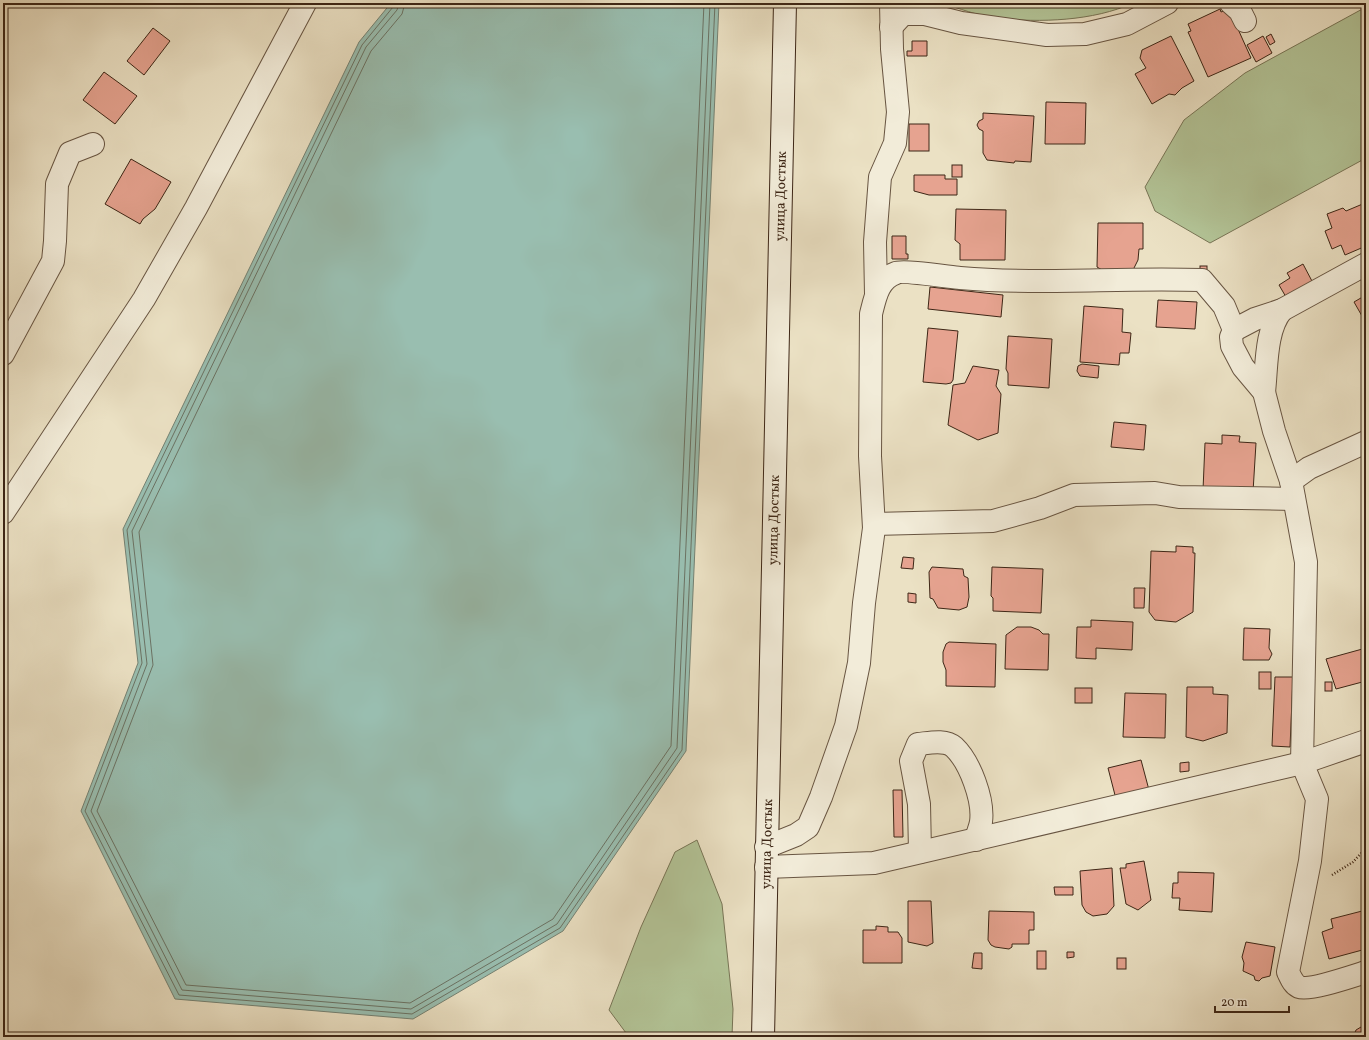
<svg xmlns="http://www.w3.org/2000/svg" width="1369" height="1040" font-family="Vollkorn,serif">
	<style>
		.green { fill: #b3c497; stroke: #787556 }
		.water { fill: #99beb0; stroke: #748172 }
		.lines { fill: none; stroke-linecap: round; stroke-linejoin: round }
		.shore { stroke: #6b7263; stroke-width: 1 }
		.building { fill: #e6a390; stroke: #3d2616 }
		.street-casing { stroke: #685542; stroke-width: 24 }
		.secondary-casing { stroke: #3d2616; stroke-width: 24 }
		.path { stroke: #3d2616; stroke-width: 2.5; stroke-dasharray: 1 2; stroke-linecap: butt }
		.street { stroke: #f2ecd9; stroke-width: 22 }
		.secondary { stroke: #f2ecd9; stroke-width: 22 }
		.labels { text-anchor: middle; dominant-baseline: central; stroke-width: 4; stroke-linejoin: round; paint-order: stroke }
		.street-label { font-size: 14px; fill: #3d2616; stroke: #f2ecd9 }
	</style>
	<rect width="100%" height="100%" fill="#ebe1c4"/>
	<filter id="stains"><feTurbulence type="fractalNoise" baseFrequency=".005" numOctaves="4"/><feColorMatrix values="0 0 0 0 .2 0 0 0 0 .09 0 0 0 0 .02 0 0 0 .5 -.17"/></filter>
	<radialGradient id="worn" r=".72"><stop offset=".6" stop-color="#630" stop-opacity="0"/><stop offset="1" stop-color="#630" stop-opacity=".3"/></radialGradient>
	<g class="green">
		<path d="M940 3H1133C1094 21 1039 23 997 18 978 16 959 8 940 3Z"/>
		<polygon points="1366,7 1366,158 1210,243 1155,211 1145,187 1184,120 1245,73"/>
		<polygon points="697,840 722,904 733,1009 732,1037 629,1037 609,1010 641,927 675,852"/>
	</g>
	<polygon class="water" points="391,3 719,3 686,751 563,931 413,1019 175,999 81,811 138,663 123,529 359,42"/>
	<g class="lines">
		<g class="shore">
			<polyline points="394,3 393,7 362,45 127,530 142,663 85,811 179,995 412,1014 560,928 682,750 715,3"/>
			<polyline points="399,3 397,10 366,47 132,531 147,664 91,811 182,990 411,1009 557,924 677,748 710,3"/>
			<polyline points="405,3 402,14 371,51 139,532 153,665 97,811 186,985 410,1003 553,919 671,746 704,3"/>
		</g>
	</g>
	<g class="building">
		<polygon points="1220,9 1221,12 1229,9 1251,58 1208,77 1188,32 1191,31 1188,24"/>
		<polygon points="153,28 170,41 144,75 127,61"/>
		<polygon points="1271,34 1275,42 1270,45 1266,37"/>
		<polygon points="1171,36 1194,81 1182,88 1175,95 1169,94 1152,104 1135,74 1146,68 1140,58 1142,50"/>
		<polygon points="1263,36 1272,53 1256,62 1247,45"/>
		<polygon points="912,41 927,41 927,56 907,56 907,51 912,51"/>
		<polygon points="104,72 137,96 115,124 83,100"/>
		<polygon points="1046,102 1086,103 1085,144 1045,144"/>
		<polygon points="983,113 1034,116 1031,162 1015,161 1014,163 987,160 983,153 983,131 979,129 977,125 979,121 983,119"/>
		<rect x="909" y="124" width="20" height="27"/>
		<polygon points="131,159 171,182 155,209 143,219 140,224 105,204"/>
		<rect x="952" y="165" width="10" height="12"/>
		<polygon points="914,175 945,175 945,179 957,179 957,195 929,195 914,191"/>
		<polygon points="1365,203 1366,246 1345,255 1341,245 1332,249 1325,231 1332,228 1327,214 1343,208 1346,211"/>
		<polygon points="956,209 1006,210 1005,260 960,260 960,244 955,240"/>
		<polygon points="1098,223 1143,223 1143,249 1139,249 1138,260 1132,272 1116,278 1097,267"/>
		<polygon points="892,236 906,236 906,254 908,254 908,259 892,259"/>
		<polygon points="1303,264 1313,283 1286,297 1279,285 1290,278 1287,273"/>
		<rect x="1200" y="266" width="7" height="7"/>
		<polygon points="930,287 1003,295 1001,317 928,309"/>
		<polygon points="1366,295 1366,323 1354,302"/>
		<polygon points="1158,300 1197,302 1195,329 1156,327"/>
		<polygon points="1084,306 1123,309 1122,332 1131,333 1129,353 1120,353 1119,365 1080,362"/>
		<polygon points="928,328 958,331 953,380 951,383 946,384 923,382"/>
		<polygon points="1008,336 1052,339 1049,388 1008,385 1008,373 1006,369"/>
		<polygon points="1082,364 1099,366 1098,378 1080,376 1077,371 1078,366"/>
		<polygon points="973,366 999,370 996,386 1001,394 998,433 978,440 948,425 953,385 965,383"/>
		<polygon points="1114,422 1146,425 1144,450 1111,447"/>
		<polygon points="1222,435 1240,436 1239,442 1256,443 1253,492 1203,490 1205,443 1222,444"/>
		<polygon points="1176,546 1193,547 1193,553 1195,553 1193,612 1176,622 1155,620 1149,612 1151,551 1176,552"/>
		<polygon points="903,557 914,558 913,569 901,568"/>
		<polygon points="932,567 963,569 964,576 968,578 969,597 967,607 959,610 938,608 933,599 930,598 929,572"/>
		<polygon points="992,567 1043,569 1041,613 993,611 993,598 991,596"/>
		<polygon points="1134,588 1145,588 1144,608 1134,608"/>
		<polygon points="908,593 916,594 916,603 908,602"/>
		<polygon points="1091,620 1133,622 1132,650 1096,648 1096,659 1076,658 1077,627 1091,627"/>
		<polygon points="1017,627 1031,627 1039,630 1043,634 1049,634 1048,670 1005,669 1006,635"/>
		<polygon points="1244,628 1270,629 1269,648 1272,654 1269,660 1243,660"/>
		<polygon points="949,642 996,644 995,687 946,686 946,670 943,662 943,652 946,644"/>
		<polygon points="1366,648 1366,681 1336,689 1326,659"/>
		<rect x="1259" y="672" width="12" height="17"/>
		<polygon points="1275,677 1293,677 1290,747 1272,746"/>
		<rect x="1325" y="682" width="7" height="9"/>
		<polygon points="1187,687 1213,687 1213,694 1228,695 1227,733 1203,741 1186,737"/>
		<rect x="1075" y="688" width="17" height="15"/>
		<polygon points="1125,693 1166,694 1165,738 1123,737"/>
		<polygon points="1141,760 1149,790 1116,799 1108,768"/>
		<polygon points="1189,762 1189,771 1180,772 1180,763"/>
		<polygon points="893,790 902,790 903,837 894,837"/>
		<polygon points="1144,861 1151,900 1138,910 1126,904 1120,868 1126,868 1126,864"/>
		<polygon points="1112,868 1114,906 1107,914 1093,916 1086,912 1082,905 1080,871"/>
		<polygon points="1178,872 1214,873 1212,912 1179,910 1180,898 1172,898 1173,883 1178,883"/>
		<polygon points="1054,887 1073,887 1073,895 1055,895"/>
		<polygon points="908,901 931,901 933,943 927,946 908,942"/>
		<polygon points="1366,910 1366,949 1329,959 1322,932 1333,928 1331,919"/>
		<polygon points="989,911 1034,912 1034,930 1029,930 1029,944 1012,944 1012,947 1009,949 995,947 991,945 988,940"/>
		<polygon points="876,926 888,927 888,932 898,932 902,938 902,963 863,963 863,930 876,930"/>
		<polygon points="1246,942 1275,947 1270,976 1262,978 1259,981 1255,980 1254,976 1243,971 1244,963 1242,957"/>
		<rect x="1037" y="951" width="9" height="18"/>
		<polygon points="1067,952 1074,952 1074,957 1067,958"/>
		<polygon points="974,953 982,953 982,969 972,968"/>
		<rect x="1117" y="958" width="9" height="11"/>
		<polygon points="1361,1027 1366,1027 1366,1037 1353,1037 1356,1030"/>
	</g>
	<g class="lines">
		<defs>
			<g id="street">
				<polyline points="1231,3 1240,11 1245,21"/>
				<polyline points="891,27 903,14 925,14 961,23 1047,35 1085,34 1127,24 1167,3"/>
				<polyline points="876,294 875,242 880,177 895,143 898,112 892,49 891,3"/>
				<polyline points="1234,330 1255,319 1282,310 1366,264"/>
				<polyline points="3,354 53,261 55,241 57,184 70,153 93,144"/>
				<path d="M1264 392C1267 367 1265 330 1282 310"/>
				<polyline points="1291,481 1309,468 1366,442"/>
				<polyline points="3,513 144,299 196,208 305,3"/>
				<polyline points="874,524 993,521 1040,508 1074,495 1155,493 1179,497 1294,499"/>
				<path d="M766 847 796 835 808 827 821 797 846 726 859 663 864 603 874 528 870 456 871 314C875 298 878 279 896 273 903 270 949 277 960 278 1040 285 1121 277 1202 280L1224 306 1234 330 1231 337 1232 346 1243 367 1264 392 1274 431 1291 481 1306 562 1302 763 1317 799 1310 861 1288 972C1291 978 1293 984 1299 987 1310 991 1353 976 1366 972"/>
				<path d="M920 852 919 804 911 761 918 744C929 743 945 739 954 747 970 762 984 800 981 822 980 828 977 834 976 840"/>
				<polyline points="766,867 874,863 1302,763 1366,741"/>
			</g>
			<g id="secondary">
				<path id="s1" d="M763 1037 785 3"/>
			</g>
		</defs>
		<use href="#street" class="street-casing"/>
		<use href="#secondary" class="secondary-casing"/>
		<polyline class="path" points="1332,875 1353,862 1366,848"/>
		<use href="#street" class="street"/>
		<use href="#secondary" class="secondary"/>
	</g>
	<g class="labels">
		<g class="street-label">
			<text stroke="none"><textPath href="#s1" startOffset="841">улица Достык</textPath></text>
			<text stroke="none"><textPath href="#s1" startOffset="517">улица Достык</textPath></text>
			<text stroke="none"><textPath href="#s1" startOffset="193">улица Достык</textPath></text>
		</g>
	</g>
	<rect width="1369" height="1040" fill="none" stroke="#ebe1c4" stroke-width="16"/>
	<rect x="4" y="4" width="1361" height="1032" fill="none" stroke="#3d2616" stroke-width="2"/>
	<rect x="8" y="8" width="1353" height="1024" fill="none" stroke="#3d2616"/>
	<path d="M1215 1006v6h74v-6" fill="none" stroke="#3d2616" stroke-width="2"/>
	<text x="1221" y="1006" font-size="12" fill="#3d2616" stroke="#f2ecd9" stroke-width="3" paint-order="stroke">20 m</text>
	<rect width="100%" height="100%" filter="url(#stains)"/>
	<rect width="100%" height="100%" fill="url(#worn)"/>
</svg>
